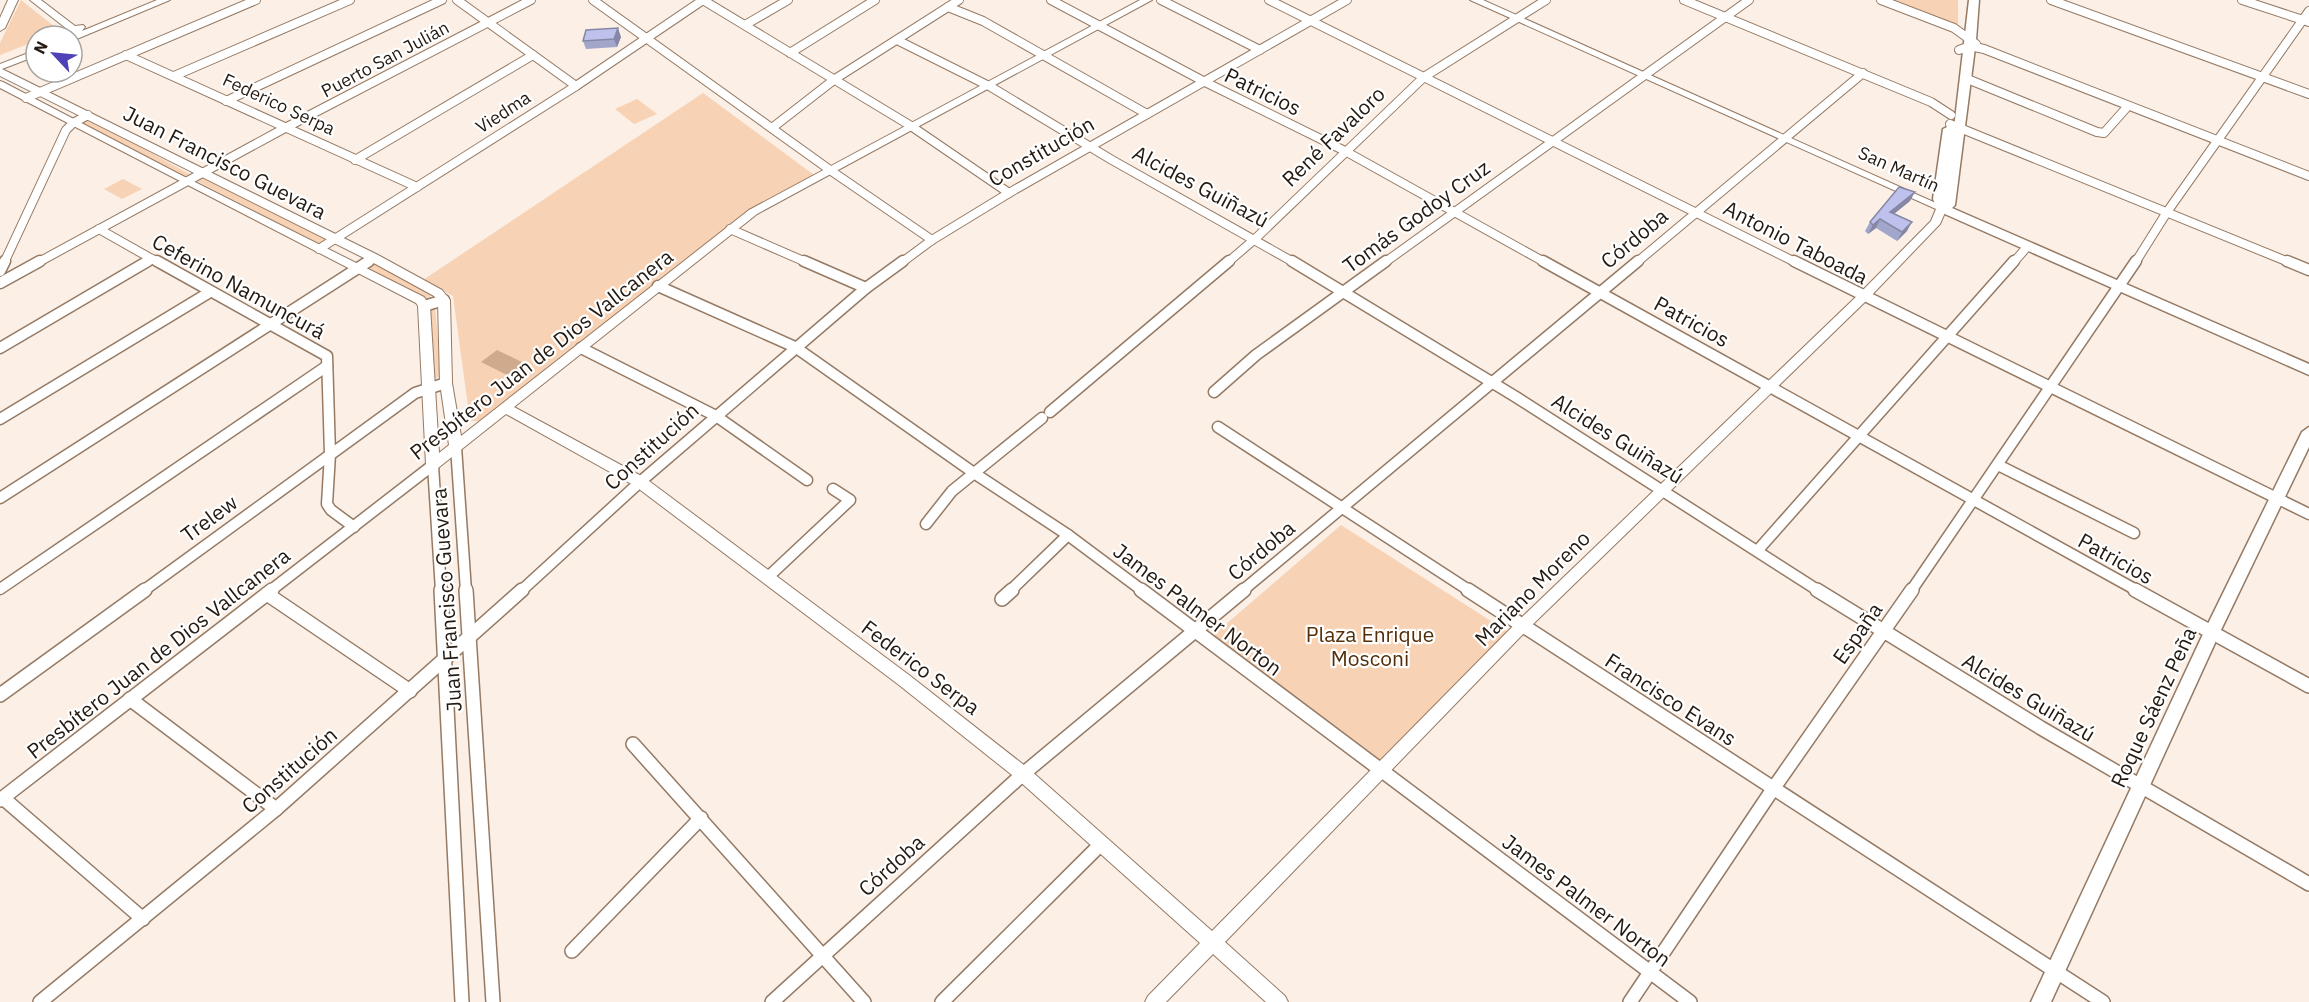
<svg xmlns="http://www.w3.org/2000/svg" width="2309" height="1002" font-family="'IBM Plex Sans',sans-serif">
	<style>
		.green { fill: #f8d2b4 }
		.water { fill: #d0aa8d }
		.lines { fill: none; stroke-linecap: round; stroke-linejoin: round }
		.street-far2-casing { stroke: #957a64; stroke-width: 10 }
		.street-far1-casing { stroke: #957a64; stroke-width: 13 }
		.street-casing { stroke: #957a64; stroke-width: 16 }
		.secondary-casing { stroke: #957a64; stroke-width: 2 }
		.primary-casing { stroke: #957a64; stroke-width: 3 }
		.street-far2 { stroke: #fff; stroke-width: 8 }
		.street-far1 { stroke: #fff; stroke-width: 10 }
		.street { stroke: #fff; stroke-width: 13 }
		.secondary { fill: #fff; fill-rule: evenodd }
		.primary { fill: #fff; fill-rule: evenodd }
		.wall { fill: #a3a6cb }
		.shaded-wall { fill: #8587a5 }
		.building { fill: #bec1ec; stroke: #8587a5; stroke-width: 1.5 }
		.labels { text-anchor: middle; dominant-baseline: central; stroke-width: 4.5; stroke-linejoin: round; paint-order: stroke }
		.far-street-label { font-size: 18px; fill: #231910; stroke: #fff }
		.street-label { font-size: 21px; fill: #231910; stroke: #fff }
		.park-label { font-size: 21px; fill: #532e09; stroke: #fff }
	</style>
	<rect width="100%" height="100%" fill="#fbefe6"/>
	<g class="green">
		<polygon points="21,0 60,31 48,36 36,36 36,41 0,55 0,43"/>
		<polygon points="1890,0 1958,0 1958,26"/>
		<polygon points="703,93 814,175 751,208 479,421 470,421 453,296 423,280"/>
		<polygon points="637,99 657,114 634,124 615,109"/>
		<polygon points="88,118 193,176 186,181 77,124"/>
		<polygon points="201,175 328,241 321,245 193,179"/>
		<polygon points="123,179 142,189 122,199 104,189"/>
		<polygon points="374,264 433,294 426,299 366,268"/>
		<polygon points="435,306 441,375 432,381 427,309"/>
		<polygon points="1341,525 1508,632 1381,761 1211,637"/>
	</g>
	<polygon class="water" points="497,350 526,364 511,377 481,362"/>
	<g class="lines">
		<defs>
			<g id="street-far2">
				<polyline points="457,0 576,86"/>
				<polyline points="593,0 830,170 932,240"/>
				<polyline points="703,0 911,126 1009,193"/>
				<polyline points="1051,0 1205,82 1345,151 1546,263"/>
				<polyline points="1161,0 1260,50"/>
				<polyline points="1269,0 1797,263"/>
				<polyline points="1684,0 1931,102 1951,115"/>
				<polyline points="1881,0 1954,28 1976,44"/>
				<polyline points="2051,0 2309,94"/>
				<polyline points="2242,0 2309,22"/>
				<polyline points="948,7 983,21 1147,114"/>
				<polyline points="745,25 788,0"/>
				<polyline points="897,40 991,87 1112,160 1295,263"/>
				<polyline points="1959,50 1970,46 1984,49 2309,176"/>
				<polyline points="790,53 875,0"/>
				<polyline points="126,55 417,187"/>
				<polyline points="174,76 350,0"/>
				<polyline points="1965,78 2097,132 2104,133 2128,106"/>
				<polyline points="26,98 256,0"/>
				<polyline points="226,101 442,0"/>
				<polyline points="1950,124 2291,263"/>
				<polyline points="772,128 835,79 959,0"/>
				<polyline points="355,160 533,55"/>
				<polyline points="99,229 159,263"/>
				<polyline points="730,229 808,263"/>
				<polyline points="319,249 576,86 703,0"/>
				<polyline points="4,263 66,130 73,123 88,115"/>
				<polyline points="37,263 285,128 531,0"/>
				<polyline points="146,263 152,259"/>
				<polyline points="367,263 374,258"/>
				<polyline points="901,263 932,240 1009,193 1347,0"/>
				<polyline points="1227,263 1256,238 1424,77 1546,0"/>
				<polyline points="1384,263 1749,0"/>
				<polyline points="1636,263 1863,73"/>
				<polyline points="2013,263 2027,247"/>
				<polyline points="2135,263 2167,212 2309,11"/>
			</g>
			<g id="street-far1">
				<polyline points="157,261 327,356 330,454 327,504 331,510 354,527"/>
				<polyline points="804,261 866,288"/>
				<polyline points="1292,261 1516,397 1819,591"/>
				<polyline points="1543,261 2138,591"/>
				<polyline points="1794,261 2309,514"/>
				<polyline points="2287,261 2309,270"/>
				<polyline points="0,271 5,261"/>
				<polyline points="0,283 40,261"/>
				<polyline points="658,286 795,347 974,473 1068,535 1143,591"/>
				<polyline points="424,306 444,300"/>
				<polyline points="0,348 148,261"/>
				<polyline points="581,348 716,416 807,480"/>
				<polyline points="1214,392 1256,355 1386,261"/>
				<polyline points="1050,412 1229,261"/>
				<polyline points="0,419 210,292"/>
				<polyline points="1218,427 1470,591"/>
				<polyline points="456,447 466,591"/>
				<polyline points="433,465 441,591"/>
				<polyline points="1998,465 2134,533"/>
				<polyline points="0,498 369,261"/>
				<polyline points="926,524 952,491 1042,418"/>
				<polyline points="1758,550 2014,261"/>
				<polyline points="768,577 850,500 833,489"/>
				<polyline points="0,589 327,366"/>
				<polyline points="143,591 415,393 446,383"/>
				<polyline points="270,591 433,465"/>
				<polyline points="521,591 640,482 866,288 903,261"/>
				<polyline points="1010,591 1068,535"/>
				<polyline points="1242,591 1638,261"/>
				<polyline points="1911,591 2136,261"/>
			</g>
			<g id="street">
				<polyline points="441,590 462,1002"/>
				<polyline points="466,590 493,1002"/>
				<polyline points="1141,590 1690,1002"/>
				<polyline points="1468,590 2103,1002"/>
				<polyline points="1817,590 2041,728 2309,884"/>
				<polyline points="2135,590 2309,686"/>
				<polyline points="267,594 410,691"/>
				<polyline points="1002,599 1012,590"/>
				<polyline points="0,695 145,590"/>
				<polyline points="130,699 276,809"/>
				<polyline points="633,744 864,1002"/>
				<polyline points="3,798 143,919"/>
				<polyline points="0,800 272,590"/>
				<polyline points="572,951 701,818"/>
				<polyline points="40,1002 276,809 522,590"/>
				<polyline points="772,1002 1023,774 1244,590"/>
				<polyline points="942,1002 1101,844"/>
				<polyline points="1630,1002 1773,789 1912,590"/>
			</g>
			<g id="secondary">
				<polygon points="8,0 18,0 5,28 0,31 0,18"/>
				<polygon points="30,0 41,0 75,26 83,25 85,27 82,31 157,0 170,0 72,41 72,36 69,36 73,33 65,36 52,36 67,29"/>
				<polygon points="1140,0 1152,0 757,214 514,407 645,478 909,675 1029,769 1212,931 1518,621 1860,293 1931,221 1936,209 1470,0 1483,0 1947,208 1940,224 1868,299 1528,629 1225,942 1285,996 1288,1002 1266,1002 1213,954 1166,1002 1145,1002 1148,996 1200,943 1017,779 899,685 635,486 506,414 438,468 428,468 426,465 418,306 416,303 0,88 0,81 3,82 179,174 424,297 430,306 439,453 449,445 440,383 438,301 434,296 370,261 0,76 0,64 36,50 36,56 2,69 378,255 442,290 450,300 452,383 461,436 749,210"/>
			</g>
			<g id="primary">
				<polygon points="1969,0 1979,0 1976,40 1955,205 1952,208 2309,364 2309,375 1938,211 1933,199 1943,129 1949,126 1954,128"/>
				<polygon points="2309,427 2309,447 2220,632 2051,1002 2031,1002 2204,632 2302,432"/>
			</g>
		</defs>
		<use href="#street-far2" class="street-far2-casing"/>
		<use href="#street-far1" class="street-far1-casing"/>
		<use href="#street" class="street-casing"/>
		<use href="#secondary" class="secondary-casing"/>
		<use href="#primary" class="primary-casing"/>
		<use href="#street-far2" class="street-far2"/>
		<use href="#street-far1" class="street-far1"/>
		<use href="#street" class="street"/>
		<use href="#secondary" class="secondary"/>
		<use href="#primary" class="primary"/>
	</g>
	<g class="wall">
		<polygon points="621,37 617,47 586,49 583,41"/>
		<polygon points="1910,201 1894,214 1907,231 1897,241 1876,228 1868,234 1865,231 1870,222"/>
	</g>
	<g class="shaded-wall">
		<polygon points="618,28 621,37 617,47 614,39"/>
		<polygon points="1915,192 1910,201 1885,221 1890,212"/>
		<polygon points="1880,219 1876,228 1868,234 1873,225"/>
		<polygon points="1912,222 1907,231 1897,241 1902,232"/>
	</g>
	<g class="building">
		<polygon points="618,28 614,39 583,41 586,30"/>
		<polygon points="1899,187 1915,192 1890,212 1912,222 1902,232 1880,219 1873,225 1870,222"/>
	</g>
	<g class="labels">
		<g class="far-street-label">
			<text transform="translate(385 59) rotate(-28)">Puerto San Julián</text>
			<text transform="translate(279 104) rotate(25)">Federico Serpa</text>
			<text transform="translate(503 112) rotate(-33)">Viedma</text>
			<text transform="translate(1899 169) rotate(24)">San Martín</text>
		</g>
		<g class="street-label">
			<text transform="translate(1263 91) rotate(26)">Patricios</text>
			<text transform="translate(1333 136) rotate(-44)">René Favaloro</text>
			<text transform="translate(1041 151) rotate(-30)">Constitución</text>
			<text transform="translate(225 162) rotate(27)">Juan Francisco Guevara</text>
			<text transform="translate(1201 186) rotate(28)">Alcides Guiñazú</text>
			<text transform="translate(1416 216) rotate(-36)">Tomás Godoy Cruz</text>
			<text transform="translate(1634 238) rotate(-40)">Córdoba</text>
			<text transform="translate(1796 242) rotate(27)">Antonio Taboada</text>
			<text transform="translate(239 286) rotate(29)">Ceferino Namuncurá</text>
			<text transform="translate(1692 321) rotate(29)">Patricios</text>
			<text transform="translate(541 354) rotate(-38)">Presbítero Juan de Dios Vallcanera</text>
			<text transform="translate(1618 438) rotate(32)">Alcides Guiñazú</text>
			<text transform="translate(651 446) rotate(-42)">Constitución</text>
			<text transform="translate(209 518) rotate(-36)">Trelew</text>
			<text transform="translate(1261 550) rotate(-40)">Córdoba</text>
			<text transform="translate(2116 558) rotate(29)">Patricios</text>
			<text transform="translate(1532 588) rotate(-45)">Mariano Moreno</text>
			<text transform="translate(446 600) rotate(-94)">Juan Francisco Guevara</text>
			<text transform="translate(1198 609) rotate(37)">James Palmer Norton</text>
			<text transform="translate(1857 633) rotate(-55)">España</text>
			<text transform="translate(158 653) rotate(-38)">Presbítero Juan de Dios Vallcanera</text>
			<text transform="translate(921 667) rotate(37)">Federico Serpa</text>
			<text transform="translate(2029 697) rotate(31)">Alcides Guiñazú</text>
			<text transform="translate(1671 699) rotate(33)">Francisco Evans</text>
			<text transform="translate(2153 707) rotate(-65)">Roque Sáenz Peña</text>
			<text transform="translate(289 770) rotate(-41)">Constitución</text>
			<text transform="translate(891 865) rotate(-42)">Córdoba</text>
			<text transform="translate(1587 900) rotate(37)">James Palmer Norton</text>
		</g>
		<g class="park-label">
			<text x="1370" y="634">Plaza Enrique<tspan x="1370" dy="24">Mosconi</tspan></text>
		</g>
	</g>
	<g transform="translate(54 54) rotate(296)"><circle r="28" fill="#ffffff" stroke="#a7a39f" stroke-width="1.5"/>
	<path d="M0-4.5L10 22L0 15L-10 22Z" fill="#4f41b8"/>
	<text y="-9" font-size="16" font-weight="bold" text-anchor="middle" fill="#231910">N</text>
	</g>
</svg>
